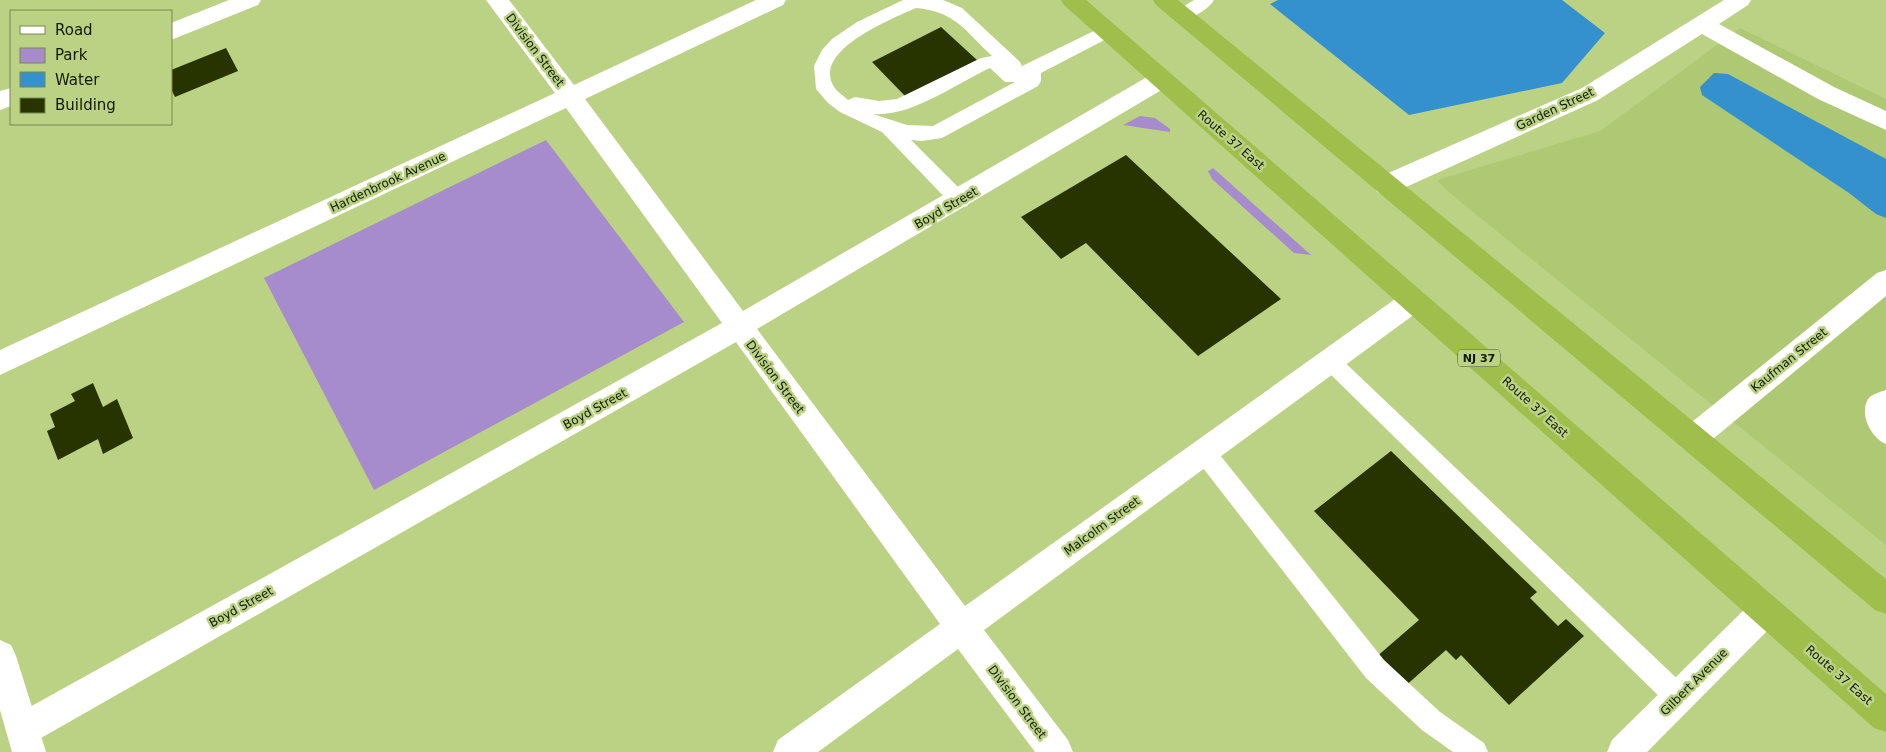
<svg xmlns="http://www.w3.org/2000/svg" width="1886" height="752" font-family="'DejaVu Sans',sans-serif">
	<style>
		.built { fill: #afc873 }
		.green { fill: #a68ccc }
		.water { fill: #3590ce }
		.building { fill: #283400 }
		.lines { fill: none; stroke-linecap: round; stroke-linejoin: round }
		.lane { fill: #fff; fill-rule: evenodd }
		.street { fill: #fff; fill-rule: evenodd }
		.secondary { fill: #fff; fill-rule: evenodd }
		.highway { fill: #9fbe4b; fill-rule: evenodd }
		.labels { text-anchor: middle; dominant-baseline: central; stroke-width: 5; stroke-linejoin: round; paint-order: stroke }
		.shield { fill: #bbd285; stroke: #455028; stroke-width: 1 }
		.shield-label { font-size: 11px; font-weight: bold; fill: #121900 }
		.street-label { font-size: 12px; fill: #121900; stroke: #bbd285 }
	</style>
	<rect width="100%" height="100%" fill="#bbd285"/>
	<polygon class="built" points="1740,28 1886,99 1886,545 1452,195 1437,180 1600,131"/>
	<g class="green">
		<polygon points="1140,116 1155,118 1170,129 1170,132 1123,125"/>
		<polygon points="546,140 684,322 374,490 264,278"/>
		<polygon points="1213,168 1311,255 1294,253 1212,179 1208,171"/>
	</g>
	<g class="water">
		<polygon points="1278,0 1562,0 1605,33 1562,83 1409,115 1270,4"/>
		<polygon points="1714,73 1728,74 1886,159 1886,218 1876,214 1849,193 1702,95 1700,87"/>
	</g>
	<g class="building">
		<polygon points="941,27 977,60 906,97 872,62"/>
		<polygon points="226,48 238,71 175,97 171,89 171,70"/>
		<polygon points="1126,155 1281,299 1198,356 1086,243 1061,259 1021,217"/>
		<polygon points="93,383 103,407 117,399 133,438 103,454 98,439 58,460 47,431 55,427 50,414 75,401 71,394"/>
		<polygon points="1391,451 1537,592 1530,598 1558,626 1566,619 1584,636 1509,705 1461,655 1456,660 1446,650 1403,688 1375,658 1419,620 1314,511"/>
	</g>
	<g class="lines">
		<g class="lane">
			<path d="M903 0H943L962 8 1019 61 1022 65 1020 67 1102 27 1108 25 1114 27 1117 31 1114 35 1041 73V81L1038 86 942 138 922 141 911 140 967 196 970 201 967 206 960 208 953 206 882 132 840 112 828 103 816 89 814 66 822 50 832 39 857 22ZM916 8C955 11 965 31 992 56L981 58 897 99 879 101 855 97 848 100C844 96 837 92 834 87 811 50 894 18 916 8ZM990 68 1005 82H1015L933 126 907 125 873 114C912 117 955 84 990 68Z"/>
			<path d="M1194 0H1214C1208 10 1188 22 1176 19L1174 15 1176 11Z"/>
			<polygon points="1330,352 1337,355 1687,688 1691,697 1687,706 1678,710 1669,706 1323,367 1319,361 1323,355"/>
			<path d="M1886 390V444C1871 438 1859 414 1868 399 1872 394 1880 392 1886 390Z"/>
			<polygon points="1204,442 1212,445 1384,660 1440,712 1484,743 1488,752 1453,752 1422,730 1366,678 1196,459 1193,452 1196,445"/>
		</g>
		<g class="street">
			<polygon points="229,0 261,0 258,5 171,40 171,23"/>
			<polygon points="486,0 509,0 574,85 756,0 786,0 783,5 585,99 743,311 1154,73 1162,71 1170,73 1173,79 1170,85 757,329 965,606 1405,292 1414,289 1423,292 1427,300 1423,308 984,630 1068,740 1073,752 1035,752 958,649 818,752 773,752 778,740 940,624 736,342 34,742 22,746 10,742 6,730 10,718 722,323 566,108 0,375 0,350 555,93"/>
			<polygon points="1724,0 1751,0 1748,5 1719,24 1834,87 1886,111 1886,130 1818,99 1702,34 1598,100 1395,192 1386,194 1377,192 1374,185 1377,178 1582,88"/>
			<polygon points="11,88 11,106 0,110 0,91"/>
			<polygon points="1886,270 1886,296 1702,448 1692,452 1682,448 1678,439 1682,430 1877,273"/>
			<polygon points="1765,596 1776,600 1781,611 1776,622 1647,752 1607,752 1612,740 1754,600"/>
		</g>
		<polygon class="secondary" points="0,640 11,645 16,656 46,752 12,752 0,710"/>
		<g class="highway">
			<polygon points="1061,0 1086,0 1886,694 1886,732 1874,728 1064,5"/>
			<polygon points="1153,0 1178,0 1886,579 1886,614 1875,610 1156,5"/>
		</g>
	</g>
	<g class="labels">
		<rect class="shield" x="1458" y="349.5" width="42" height="17" rx="4"/>
		<g class="shield-label">
			<text x="1479" y="358">NJ 37</text>
		</g>
		<g class="street-label">
			<text transform="translate(535 50) rotate(53)">Division Street</text>
			<text transform="translate(1555 109) rotate(-25)">Garden Street</text>
			<text transform="translate(1231 140) rotate(41)">Route 37 East</text>
			<text transform="translate(388 182) rotate(-25)">Hardenbrook Avenue</text>
			<text transform="translate(946 208) rotate(-30)">Boyd Street</text>
			<text transform="translate(1789 360) rotate(-39)">Kaufman Street</text>
			<text transform="translate(775 377) rotate(53)">Division Street</text>
			<text transform="translate(1535 407) rotate(42)">Route 37 East</text>
			<text transform="translate(595 409) rotate(-29)">Boyd Street</text>
			<text transform="translate(1102 526) rotate(-36)">Malcolm Street</text>
			<text transform="translate(241 607) rotate(-29)">Boyd Street</text>
			<text transform="translate(1839 675) rotate(41)">Route 37 East</text>
			<text transform="translate(1694 682) rotate(-45)">Gilbert Avenue</text>
			<text transform="translate(1017 702) rotate(53)">Division Street</text>
		</g>
	</g>
	<rect x="10" y="10" width="162" height="115" fill="#bbd285" stroke="#778850"/>
	<rect x="20" y="26" width="25" height="8" fill="#ffffff" stroke="#778850"/>
	<text x="55" y="35" font-size="15" fill="#121900">Road</text>
	<rect x="20" y="48" width="25" height="15" fill="#a68ccc" stroke="#778850"/>
	<text x="55" y="60" font-size="15" fill="#121900">Park</text>
	<rect x="20" y="72" width="25" height="15" fill="#3590ce" stroke="#778850"/>
	<text x="55" y="85" font-size="15" fill="#121900">Water</text>
	<rect x="20" y="98" width="25" height="15" fill="#283400" stroke="#778850"/>
	<text x="55" y="110" font-size="15" fill="#121900">Building</text>
</svg>
